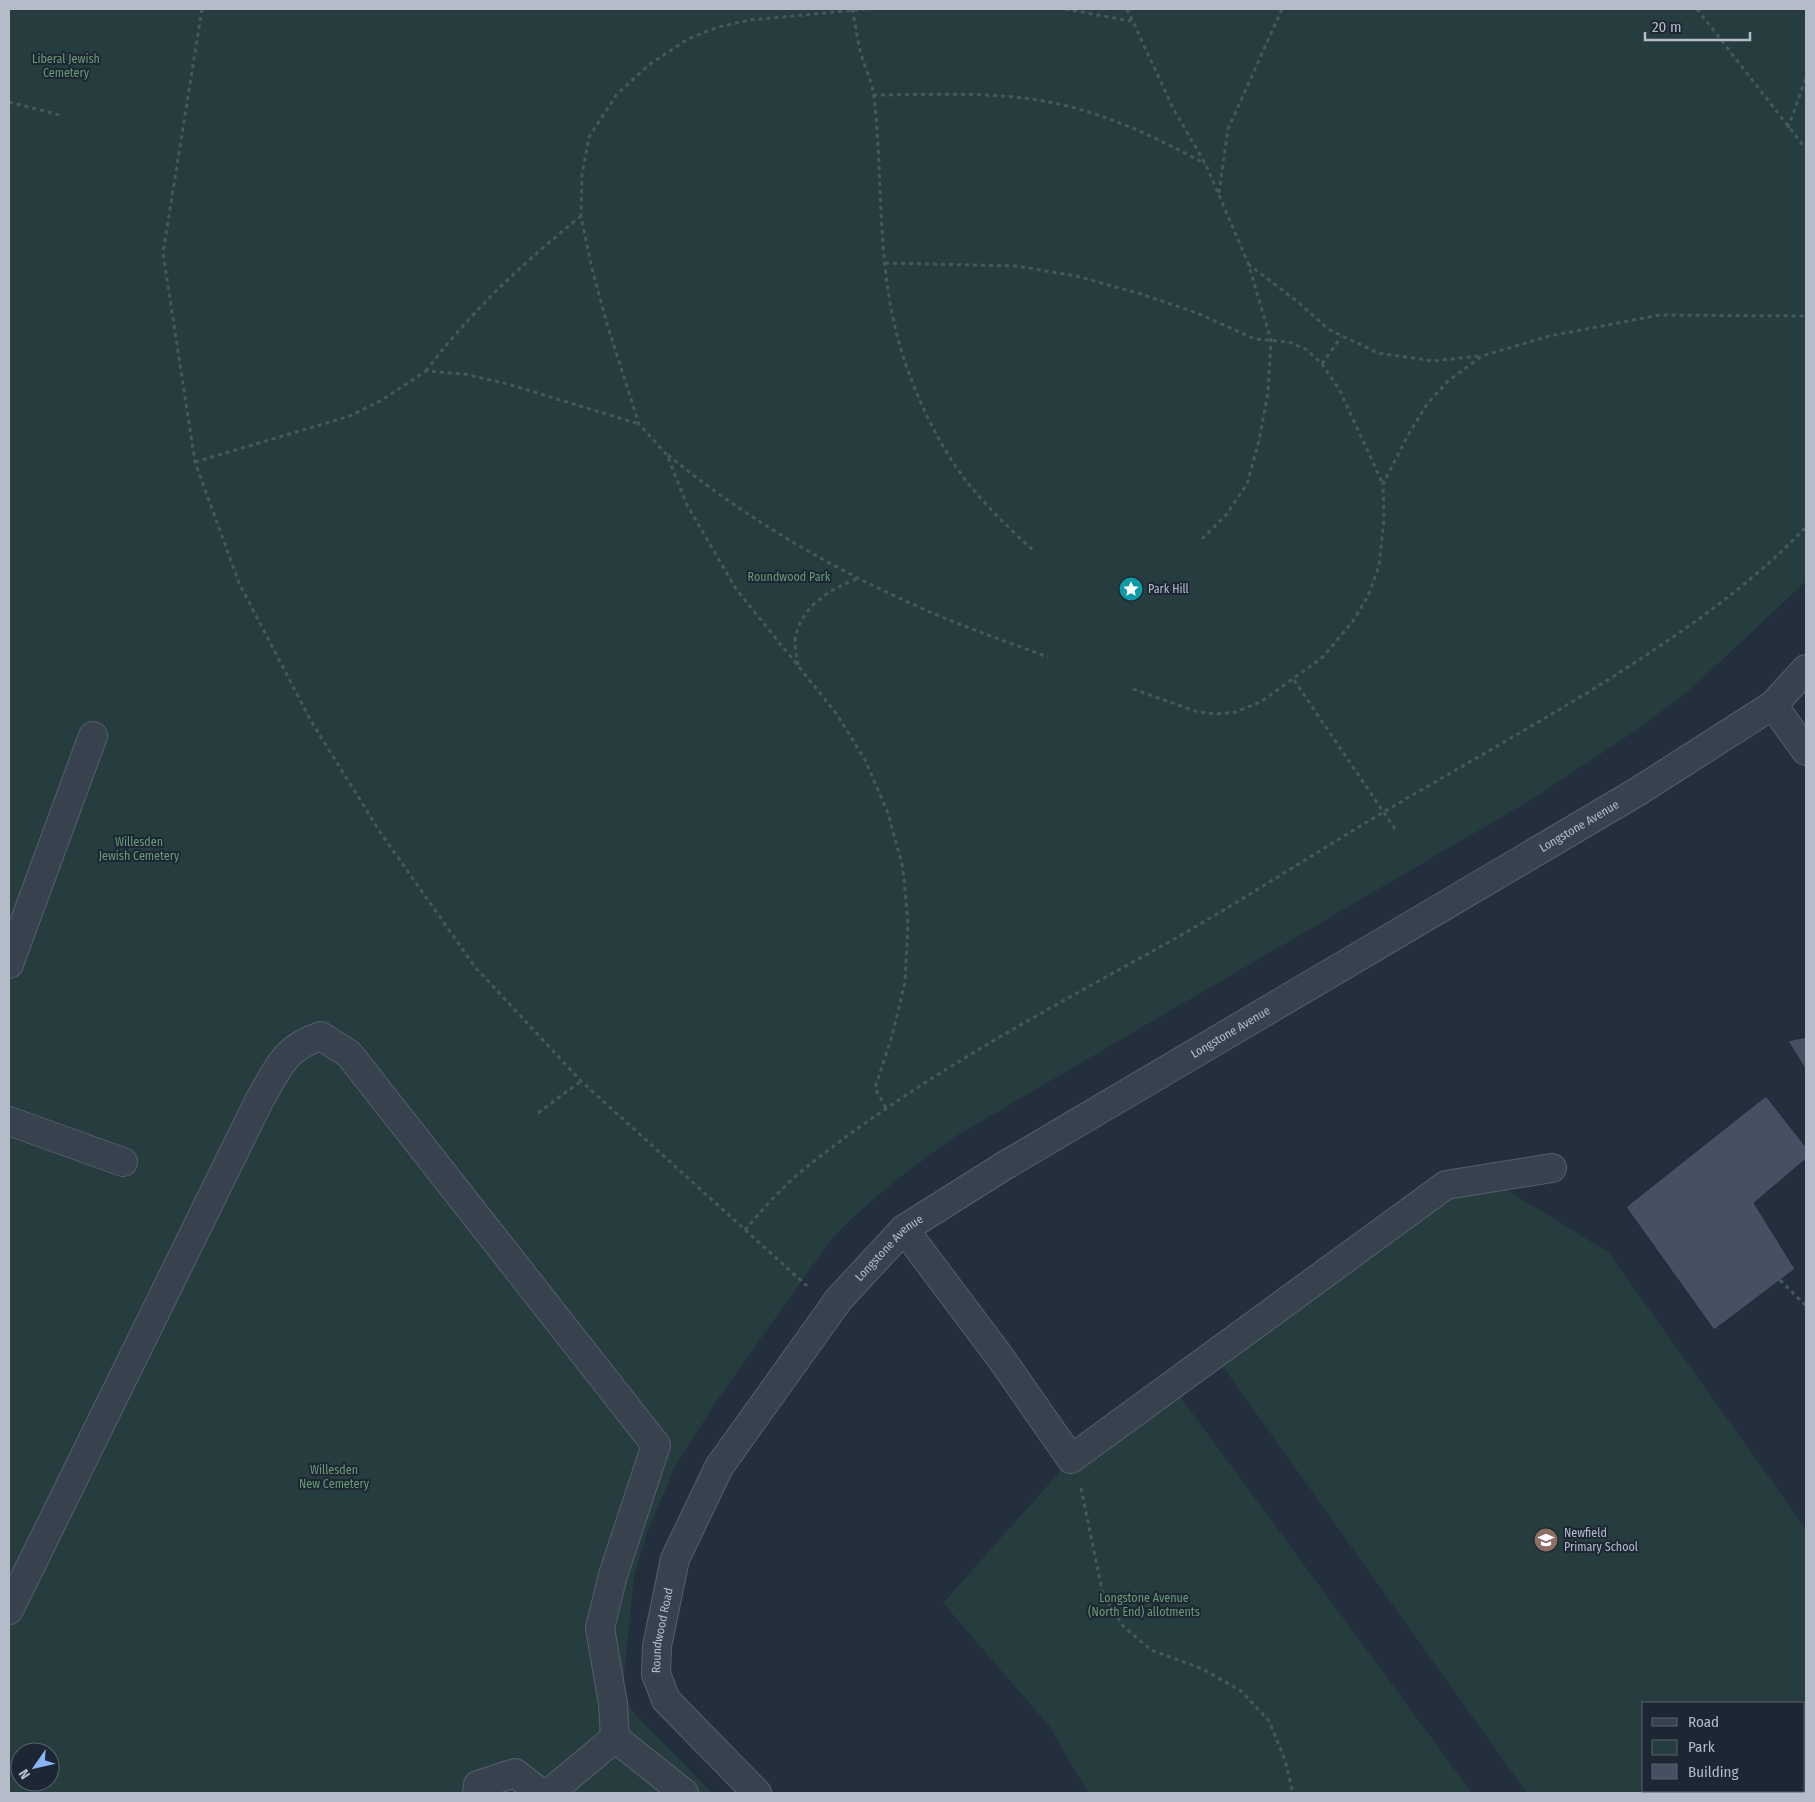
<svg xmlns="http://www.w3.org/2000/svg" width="1815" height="1802" font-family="'Fira Sans Condensed',sans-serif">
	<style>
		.green { fill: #263c3f; fill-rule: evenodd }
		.building { fill: #455162; stroke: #1f2835 }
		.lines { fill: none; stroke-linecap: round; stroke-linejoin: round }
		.minor-casing { stroke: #565f6c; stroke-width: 30 }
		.path { stroke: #44595c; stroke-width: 3; stroke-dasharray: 4 4; stroke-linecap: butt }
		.minor { stroke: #38414e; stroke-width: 28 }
		.labels { text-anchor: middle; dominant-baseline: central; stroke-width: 4; stroke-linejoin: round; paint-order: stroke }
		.park-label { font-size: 12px; fill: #6b9a76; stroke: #1d2633 }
		.poi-label { font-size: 12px; fill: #b4bcc9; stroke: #1d2633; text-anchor: start }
		.street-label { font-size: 12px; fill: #b4bcc9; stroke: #1d2633 }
	</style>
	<rect width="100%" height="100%" fill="#242f3e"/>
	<g class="green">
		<path d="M9 9H1806V581L1691 689 1632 733 1534 798 956 1136C911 1168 868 1200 830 1241L715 1403 675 1467 647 1533 634 1576 622 1696 637 1716 712 1793H9ZM20 1752H50V1782H20Z"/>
		<path d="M1481 1174 1608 1252 1806 1529V1793H1527L1216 1357ZM1644 1703H1804V1791H1644Z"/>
		<polygon points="1165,1376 1472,1793 1088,1793 1050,1727 943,1603 1071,1459"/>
	</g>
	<g class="building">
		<polygon points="1806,1037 1806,1070 1788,1041"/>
		<polygon points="1766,1096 1806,1147 1806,1159 1754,1203 1795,1269 1714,1330 1626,1207"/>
	</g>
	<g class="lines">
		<defs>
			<g id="minor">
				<polyline points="1773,705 1806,751"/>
				<polyline points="9,964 93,736"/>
				<polyline points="9,1121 123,1162"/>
				<polyline points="904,1229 1000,1357 1071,1459 1446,1185 1552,1168"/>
				<path d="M9 1610 260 1099C279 1067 284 1048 321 1036L349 1054 656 1445 613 1575 600 1628 613 1704 615 1738 549 1793"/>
				<polyline points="615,1738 684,1793"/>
				<polyline points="477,1793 478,1785 515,1773 541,1793"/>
				<path id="s1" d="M757 1793 666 1700 656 1674 657 1646 675 1559 719 1467 839 1299 904 1229 1004 1166 1637 792 1773 705 1806 669"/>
			</g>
		</defs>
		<use href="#minor" class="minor-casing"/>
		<g class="path">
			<polyline points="202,9 163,253 195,462 239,583 311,721 380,832 475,967 581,1081 807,1286"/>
			<path d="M852 9C855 23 857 37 860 50 864 66 872 81 874 97 882 167 878 239 891 308 900 358 922 413 949 456 971 492 1003 523 1034 551"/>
			<polyline points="866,9 750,20 718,27 688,39 650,64 617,94 589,137 582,175 581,216 592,269 607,324 639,424 667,455 687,505 736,589 836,713 865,760 888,813 903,868 908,924 905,982 892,1036 875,1088 886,1108"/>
			<polyline points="1065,9 1131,21"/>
			<polyline points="1127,9 1173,108 1206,165 1219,195 1248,263 1271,340 1268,392 1259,441 1247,484 1226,515 1200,541"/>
			<polyline points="1697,9 1806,149"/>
			<path d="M873 95C932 95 991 91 1049 102 1102 112 1159 138 1205 164"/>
			<polyline points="9,102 59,115"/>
			<polyline points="1788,128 1806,78"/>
			<polyline points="1219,193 1228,129 1282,9"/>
			<polyline points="885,263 1017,266 1076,276 1141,294 1197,313 1255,339 1289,342 1307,350 1322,364 1339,389 1383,484"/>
			<polyline points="1248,264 1298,302 1328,329 1378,353 1434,361 1479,356"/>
			<polyline points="1322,364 1341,337"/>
			<path d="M426 371C471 311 523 263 581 216"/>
			<path d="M668 455C741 515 824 564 910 603 955 624 1002 640 1048 657"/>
			<polyline points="195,462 350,416 382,400 426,371 464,374 508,384 639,424"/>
			<path d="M798 665C797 657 795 649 795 641 799 607 830 589 859 578"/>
			<polyline points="1294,680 1395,829"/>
			<polyline points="1133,689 1198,712 1217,714 1236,712 1262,701 1323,657 1353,621 1368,596 1379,566 1384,519 1383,484 1407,437 1427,404 1448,381 1482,356 1549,336 1660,315 1806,316"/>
			<polyline points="538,1113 581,1081"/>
			<path d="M745 1230C763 1209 782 1187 803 1170 909 1084 1032 1018 1151 952 1229 909 1305 859 1382 813 1450 773 1519 734 1587 693 1665 644 1742 594 1806 527"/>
			<polyline points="1780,1280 1806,1306"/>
			<polyline points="1081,1488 1103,1595 1124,1627 1151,1650 1203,1669 1241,1691 1269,1721 1285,1760 1293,1793"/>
		</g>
		<use href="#minor" class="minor"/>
	</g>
	<defs>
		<symbol id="sight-disc" viewBox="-11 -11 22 22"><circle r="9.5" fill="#0f9aa8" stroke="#1d2633"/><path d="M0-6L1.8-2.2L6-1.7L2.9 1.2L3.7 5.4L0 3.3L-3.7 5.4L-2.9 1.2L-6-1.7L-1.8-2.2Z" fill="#fff"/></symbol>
		<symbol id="school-disc" viewBox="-11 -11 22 22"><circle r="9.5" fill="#8d6e63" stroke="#1d2633"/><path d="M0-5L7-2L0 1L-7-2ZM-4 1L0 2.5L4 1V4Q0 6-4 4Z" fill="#fff"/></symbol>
	</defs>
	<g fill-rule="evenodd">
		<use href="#sight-disc" x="1117" y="575" width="28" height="28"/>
		<use href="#school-disc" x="1532" y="1526" width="28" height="28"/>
	</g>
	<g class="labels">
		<g class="park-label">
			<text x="66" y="59">Liberal Jewish<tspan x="66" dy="14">Cemetery</tspan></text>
			<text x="789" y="577">Roundwood Park</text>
			<text x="139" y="842">Willesden<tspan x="139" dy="14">Jewish Cemetery</tspan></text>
			<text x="334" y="1470">Willesden<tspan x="334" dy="14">New Cemetery</tspan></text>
			<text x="1144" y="1598">Longstone Avenue<tspan x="1144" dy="14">(North End) allotments</tspan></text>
		</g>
		<g class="poi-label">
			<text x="1148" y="589">Park Hill</text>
			<text x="1564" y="1533">Newfield<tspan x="1564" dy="14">Primary School</tspan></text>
		</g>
		<g class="street-label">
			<text stroke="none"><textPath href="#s1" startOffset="1465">Longstone Avenue</textPath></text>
			<text stroke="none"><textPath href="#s1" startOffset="1060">Longstone Avenue</textPath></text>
			<text stroke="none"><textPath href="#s1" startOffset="655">Longstone Avenue</textPath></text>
			<text stroke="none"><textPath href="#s1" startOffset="202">Roundwood Road</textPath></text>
		</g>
	</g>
	<rect width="1815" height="1802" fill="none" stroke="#b4bcc9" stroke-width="20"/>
	<rect x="1642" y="1702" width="162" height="90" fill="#1d2633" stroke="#59626f"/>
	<rect x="1652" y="1718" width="25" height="8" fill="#38414e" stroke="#59626f"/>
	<text x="1688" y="1727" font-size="15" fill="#b4bcc9">Road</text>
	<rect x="1652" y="1740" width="25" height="15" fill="#263c3f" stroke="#59626f"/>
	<text x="1688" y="1752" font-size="15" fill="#b4bcc9">Park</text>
	<rect x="1652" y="1764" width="25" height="15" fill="#455162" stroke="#59626f"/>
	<text x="1688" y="1777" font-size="15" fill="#b4bcc9">Building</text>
	<g transform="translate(35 1767) rotate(236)"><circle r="24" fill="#1d2633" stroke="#59626f"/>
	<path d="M0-4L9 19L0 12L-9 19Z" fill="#8ab4f8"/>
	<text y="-8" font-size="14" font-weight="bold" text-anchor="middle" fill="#b4bcc9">N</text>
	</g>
	<path d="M1645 32v8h105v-8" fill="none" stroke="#b4bcc9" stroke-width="2.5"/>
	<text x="1652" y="32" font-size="15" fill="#b4bcc9" stroke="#1d2633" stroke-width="4" paint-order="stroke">20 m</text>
</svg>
